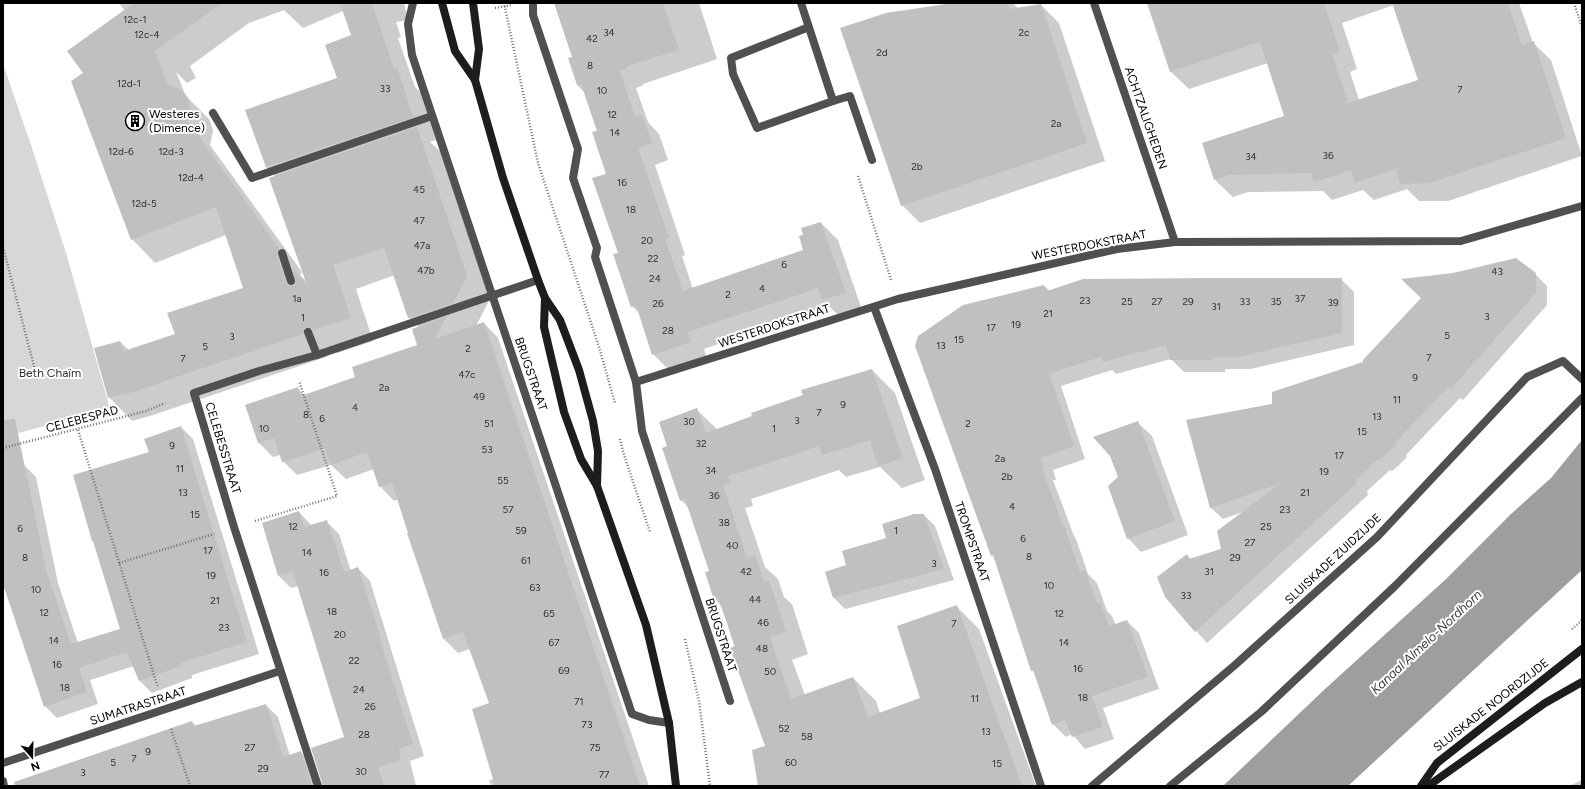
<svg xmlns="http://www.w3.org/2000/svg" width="1585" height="789" font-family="Figtree,sans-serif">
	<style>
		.green { fill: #d7d7d7 }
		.water { fill: #9e9e9e }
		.shadow { fill: #0003; fill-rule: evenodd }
		.building { fill: #c0c0c0 }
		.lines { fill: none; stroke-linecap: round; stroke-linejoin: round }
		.path { stroke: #727272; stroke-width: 2.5; stroke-dasharray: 1 2; stroke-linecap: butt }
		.service { stroke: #505050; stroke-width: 8 }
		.minor { stroke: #505050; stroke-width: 8 }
		.secondary { stroke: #1d1d1d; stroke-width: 8 }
		.labels { text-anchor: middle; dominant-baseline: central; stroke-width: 4; stroke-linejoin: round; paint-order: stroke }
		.number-label { font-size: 10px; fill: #303030 }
		.poi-label { font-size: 12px; fill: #000; stroke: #fff; text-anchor: start }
		.street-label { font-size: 12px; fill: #000; stroke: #fff }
		.park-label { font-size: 12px; fill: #2e2e2e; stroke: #fff }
		.water-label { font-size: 13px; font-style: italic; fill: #3f3f3f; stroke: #fff }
	</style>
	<rect width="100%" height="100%" fill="#fff"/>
	<polygon class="green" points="3,64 31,145 67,256 110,409 3,437"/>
	<polygon class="water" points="1582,440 1582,570 1348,786 1223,786 1325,689 1445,580 1511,514 1551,478"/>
	<g class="shadow">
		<path d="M119 3H404L408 20 396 22 401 37 398 38 415 87 420 92 436 140 430 142 440 151 490 299 476 326 484 323 498 338 649 786H491L489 780 494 779 491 704 470 649 458 653 444 639 408 534H409L398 499 394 501 380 486 374 469 346 479 331 465 297 475 283 461 280 455 273 457 259 443 246 405 297 388 305 396 357 378 419 346V327L409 318 395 275 356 289 373 341 337 353 334 350 326 352V357L153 415 132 421 109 397 120 342 129 350 176 335 244 288 226 235 155 263 132 239 84 73 125 11ZM284 10 303 28 343 11 353 36 338 79 247 110 266 167 276 177 307 282 300 275 302 272 210 145 213 131 211 124 209 119 186 96 176 72 187 83 196 78 190 66 249 23Z"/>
		<polygon points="569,3 699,3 717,59 643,84 644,85 636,88 648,122 659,134 668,160 655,165 685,255 682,256 693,289 805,250 804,235 821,223 838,240 862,310 840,317 829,306 704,349 707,359 670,371 653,354 640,314 632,306 620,254 607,174 599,132 585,93 577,85 574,57"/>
		<polygon points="960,3 1013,3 1019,9 1041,5 1059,23 1105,161 920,223 902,205"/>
		<path d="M1148 3H1519L1533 43 1551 60 1582 156 1448 201H1419L1407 189 1374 200 1363 190 1332 200 1323 191 1248 192 1233 197 1215 180 1286 116 1268 63 1189 89 1171 72ZM1394 5 1419 80 1359 100 1350 72 1357 69 1342 23Z"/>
		<polygon points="1535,274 1547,286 1547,305 1463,400 1460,398 1406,455 1407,457 1398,466 1392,471 1390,470 1367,491 1368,495 1207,643 1166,597 1187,555 1191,559 1222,549 1243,512 1223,519 1211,508 1188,421 1273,404 1365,363"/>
		<polygon points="1341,279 1354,292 1354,345 1251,369 1225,369 1225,372 1184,372 1171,359 1116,374 1112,370 1061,386 1085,459 1053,470 1056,480 1053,480 1074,536 1076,539 1088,574 1097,583 1107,611 1112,616 1116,625 1127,621 1139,633 1159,689 1103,708 1114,739 1085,749 1072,734 1066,737 1053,724 1036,674 1032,670 995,558 992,555 1044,286 1050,291"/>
		<polygon points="872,370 895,393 925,480 902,488 880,467 846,477 839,470 751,499 753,506 745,508 765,567 778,579 784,597 792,604 808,654 792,660 805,695 853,678 876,701 880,713 921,698 956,606 979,629 1036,786 759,786 766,747 722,607 715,599 710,571 689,508 681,500 669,447 697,410 718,430"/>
		<polygon points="1138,423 1152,436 1188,535 1141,552 1128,538"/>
		<polygon points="181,427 193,439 259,654 192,675 192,678 152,693 140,681 134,666 90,680 98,704 57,718 45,706 3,577 3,470 24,465 36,477 58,583 78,643 121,629 150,453"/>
		<polygon points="299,512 312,526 326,521 339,534 351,571 358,568 370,581 424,756 410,761 416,786 324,786 345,738 298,586 291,588 279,576"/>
		<polygon points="924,515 935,526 954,580 845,609 834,598 826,572 847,566"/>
		<polygon points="266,705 278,717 290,756 301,752 313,765 320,786 34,786 191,722 196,726"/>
		<polygon points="1582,780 1582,786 1569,786"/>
	</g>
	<g class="building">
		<polygon points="134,3 222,3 155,51 168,85 180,89 186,95 189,100 190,107 188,121 279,248 277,251 277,255 286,283 289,286 295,285 296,282 292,266 308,288 269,178 417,127 467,276 453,303 408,318 384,248 333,265 351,318 313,330 311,328 306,327 304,329 303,334 130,393 108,398 94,348 120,341 124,351 175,334 167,313 243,288 216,207 131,240 71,81 83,73 67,51"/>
		<polygon points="340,3 372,3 394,69 397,68 402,82 413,117 266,167 245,110 337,78 325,45 351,35"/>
		<polygon points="554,3 663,3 679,50 627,66 627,68 620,71 635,117 642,115 652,143 638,148 669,238 665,239 683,291 803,250 799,236 803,235 801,228 821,222 846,293 822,300 818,288 688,332 691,342 652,355 636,305 631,307 613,254 618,253 592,178 606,174 592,132 597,131 581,84 577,85 568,58 572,57"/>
		<polygon points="953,3 1008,3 1009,9 1041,4 1087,143 901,206 840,28 886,13"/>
		<polygon points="1147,3 1324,3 1340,51 1332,54 1348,103 1418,80 1392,3 1508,3 1522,45 1534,41 1566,138 1430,183 1400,184 1396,169 1355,183 1351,170 1314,182 1311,173 1230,175 1214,180 1202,143 1284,116 1260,42 1170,72"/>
		<polygon points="1516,258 1536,273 1536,293 1451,389 1448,387 1395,443 1396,445 1386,454 1380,460 1378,459 1356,480 1357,483 1330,508 1195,632 1165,597 1157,577 1187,554 1189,559 1221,549 1217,531 1281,483 1210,508 1186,420 1272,404 1272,392 1363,362 1363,360 1421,298 1401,279 1453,273"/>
		<polygon points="1213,278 1342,278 1342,333 1238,357 1213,357 1213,360 1170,360 1166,345 1103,362 1101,357 1049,374 1074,446 1041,458 1044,467 1042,468 1063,526 1064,525 1080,572 1085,570 1097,603 1100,602 1109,626 1127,620 1148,677 1092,696 1103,727 1072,737 1065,720 1052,725 1033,670 1031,671 993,555 991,556 915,346 918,336 963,305 1044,285 1047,291 1083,279"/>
		<polygon points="446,317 435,339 484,322 640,786 495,786 472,709 489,703 463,632 443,639 407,533 408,533 392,483 379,487 367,452 331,465 325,448 282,462 274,438 258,443 245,405 298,387 301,396 355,377 352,367 417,345 412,329"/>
		<polygon points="872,369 903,458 878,466 870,440 822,455 819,446 728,476 731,483 723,485 747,558 755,555 764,582 769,580 786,632 770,637 791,699 853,677 868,717 920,698 897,626 957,605 1022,786 758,786 752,750 765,746 730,648 735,646 727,623 718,598 714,600 705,572 709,571 685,499 680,501 662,448 667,446 659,422 697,408 706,433 752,416 751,413 803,395 801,390"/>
		<polygon points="15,419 46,570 71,644 120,629 93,541 92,541 73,475 149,452 144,439 181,426 247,642 180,663 181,666 139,681 127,652 79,668 87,692 44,707 3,584 3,420"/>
		<polygon points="1138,421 1175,521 1127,539 1108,486 1118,477 1110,456 1093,437"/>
		<polygon points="299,511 304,527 327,520 344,572 358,567 375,619 384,653 413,744 399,749 401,760 378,767 384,786 323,786 311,748 344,737 293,572 278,576 262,523"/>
		<polygon points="914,514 924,514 944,569 833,598 825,572 846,565 842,551 886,538 882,524"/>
		<polygon points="266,704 283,757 301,751 312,786 15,786 14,782 192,721 194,726"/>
	</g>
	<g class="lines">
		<g class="path">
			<polyline points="504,3 538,163 599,347 615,403"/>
			<polyline points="1574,3 1582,27"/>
			<polyline points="495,8 512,5"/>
			<polyline points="858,176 891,280"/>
			<polyline points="3,247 36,374"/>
			<polyline points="78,430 158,688"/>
			<polyline points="620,439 624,455 650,532"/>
			<polyline points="3,448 146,411 165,403"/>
			<polyline points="255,521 337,496 299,381"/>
			<polyline points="119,563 214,534"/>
			<polyline points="1572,629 1582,620"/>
			<polyline points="685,639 699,701 710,786"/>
			<polyline points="171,729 190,786"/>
		</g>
		<g class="service">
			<polyline points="833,101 850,96 872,160"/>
			<polyline points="213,113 252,178 432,116"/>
			<polyline points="282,253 291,281"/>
			<polyline points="308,332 317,355"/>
		</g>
		<g class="minor">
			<polyline points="413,3 408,24 412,55 632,714 649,720 669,723"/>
			<polyline points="533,3 533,15 578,149 573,178 597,248 595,257 636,382 642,431 730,701"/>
			<polyline points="801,3 833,101 757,128 733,74 731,58 809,27"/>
			<polyline points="1094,3 1175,242"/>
			<polyline points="874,307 935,469 1041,786"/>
			<polyline points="636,382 898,299 1117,249 1175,242 1461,241 1582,206"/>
			<polyline points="3,763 280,671"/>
			<polyline points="3,781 4,786"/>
			<polyline points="318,786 234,527 194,393 259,371 317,355 538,280"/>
			<polyline points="1092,786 1235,665 1377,537 1527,377 1563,361 1582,379"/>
			<polyline points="1170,786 1261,712 1394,587 1582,398"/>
		</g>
		<g class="secondary">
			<polyline points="442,3 455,51 475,80 503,178 538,280 545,298 560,320 579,370 593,421 598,451 597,486"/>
			<polyline points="473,3 479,49 475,80"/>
			<polyline points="545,298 544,327 564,412 581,459 597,486 646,625 669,723 676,786"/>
			<polyline points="1421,786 1437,763 1582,649"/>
			<polyline points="1428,786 1545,703 1582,682"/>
		</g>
	</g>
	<defs>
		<symbol id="building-ring" viewBox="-11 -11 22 22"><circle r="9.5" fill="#fff" stroke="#000" stroke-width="1.5"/><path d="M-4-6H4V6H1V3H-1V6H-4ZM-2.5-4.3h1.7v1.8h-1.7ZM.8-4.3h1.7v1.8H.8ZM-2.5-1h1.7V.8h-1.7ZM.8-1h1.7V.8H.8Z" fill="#000"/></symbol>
	</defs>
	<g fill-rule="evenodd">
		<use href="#building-ring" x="124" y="110" width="22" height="22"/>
	</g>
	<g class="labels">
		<g class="number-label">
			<text x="135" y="19">12c-1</text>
			<text x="609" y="32">34</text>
			<text x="1024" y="32">2c</text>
			<text x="147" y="34">12c-4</text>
			<text x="592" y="38">42</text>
			<text x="882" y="52">2d</text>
			<text x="590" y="65">8</text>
			<text x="129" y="83">12d-1</text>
			<text x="385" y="88">33</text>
			<text x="1460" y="89">7</text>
			<text x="602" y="90">10</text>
			<text x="612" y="114">12</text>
			<text x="1056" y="123">2a</text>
			<text x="615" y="132">14</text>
			<text x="121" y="151">12d-6</text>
			<text x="171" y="151">12d-3</text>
			<text x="1328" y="155">36</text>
			<text x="1251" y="156">34</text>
			<text x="917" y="166">2b</text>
			<text x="191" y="177">12d-4</text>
			<text x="622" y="182">16</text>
			<text x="419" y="189">45</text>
			<text x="144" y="203">12d-5</text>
			<text x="631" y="209">18</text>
			<text x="419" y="220">47</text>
			<text x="647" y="240">20</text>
			<text x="422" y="245">47a</text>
			<text x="653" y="258">22</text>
			<text x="784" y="264">6</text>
			<text x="426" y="270">47b</text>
			<text x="1497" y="271">43</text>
			<text x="655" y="278">24</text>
			<text x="762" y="288">4</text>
			<text x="728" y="294">2</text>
			<text x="297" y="298">1a</text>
			<text x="1300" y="298">37</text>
			<text x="1085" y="300">23</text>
			<text x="1127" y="301">25</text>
			<text x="1157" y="301">27</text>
			<text x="1188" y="301">29</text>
			<text x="1245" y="301">33</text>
			<text x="1276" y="301">35</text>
			<text x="1333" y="302">39</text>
			<text x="658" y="303">26</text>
			<text x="1216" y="306">31</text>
			<text x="1048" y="313">21</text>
			<text x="1487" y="316">3</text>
			<text x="303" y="317">1</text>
			<text x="1016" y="324">19</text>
			<text x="991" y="327">17</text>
			<text x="668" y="330">28</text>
			<text x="1447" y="335">5</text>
			<text x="232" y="336">3</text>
			<text x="959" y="339">15</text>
			<text x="941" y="345">13</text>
			<text x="205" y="346">5</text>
			<text x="468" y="348">2</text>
			<text x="1429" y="357">7</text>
			<text x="183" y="358">7</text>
			<text x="467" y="374">47c</text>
			<text x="1415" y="377">9</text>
			<text x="384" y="387">2a</text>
			<text x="479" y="396">49</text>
			<text x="1397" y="399">11</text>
			<text x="843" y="404">9</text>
			<text x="355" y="407">4</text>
			<text x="819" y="412">7</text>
			<text x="306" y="414">8</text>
			<text x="1377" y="416">13</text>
			<text x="322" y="418">6</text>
			<text x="797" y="420">3</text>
			<text x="689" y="421">30</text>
			<text x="489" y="423">51</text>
			<text x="968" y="423">2</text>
			<text x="264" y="428">10</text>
			<text x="774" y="428">1</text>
			<text x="1362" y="431">15</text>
			<text x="701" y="443">32</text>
			<text x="172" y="445">9</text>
			<text x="487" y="449">53</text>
			<text x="1339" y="455">17</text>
			<text x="1000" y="458">2a</text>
			<text x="180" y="468">11</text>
			<text x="711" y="470">34</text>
			<text x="1324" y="471">19</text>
			<text x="1007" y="476">2b</text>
			<text x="503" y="480">55</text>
			<text x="183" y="492">13</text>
			<text x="1305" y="492">21</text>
			<text x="714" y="495">36</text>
			<text x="1012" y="506">4</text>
			<text x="508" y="509">57</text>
			<text x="1285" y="509">23</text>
			<text x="195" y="514">15</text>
			<text x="724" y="522">38</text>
			<text x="293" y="526">12</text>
			<text x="1266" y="526">25</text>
			<text x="20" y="528">6</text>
			<text x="521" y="530">59</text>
			<text x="896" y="530">1</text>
			<text x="1023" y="538">6</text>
			<text x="1250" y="542">27</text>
			<text x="732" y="545">40</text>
			<text x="208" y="550">17</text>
			<text x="307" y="552">14</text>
			<text x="1029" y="556">8</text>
			<text x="25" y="557">8</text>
			<text x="1235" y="557">29</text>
			<text x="526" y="560">61</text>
			<text x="934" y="563">3</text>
			<text x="746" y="571">42</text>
			<text x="1209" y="571">31</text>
			<text x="324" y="572">16</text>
			<text x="211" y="575">19</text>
			<text x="1049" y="585">10</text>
			<text x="535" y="587">63</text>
			<text x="36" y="589">10</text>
			<text x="1186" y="595">33</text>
			<text x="755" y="599">44</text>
			<text x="215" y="600">21</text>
			<text x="332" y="611">18</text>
			<text x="44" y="612">12</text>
			<text x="549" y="613">65</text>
			<text x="1059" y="613">12</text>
			<text x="763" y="622">46</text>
			<text x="954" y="623">7</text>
			<text x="224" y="627">23</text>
			<text x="340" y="634">20</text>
			<text x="54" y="640">14</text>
			<text x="554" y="642">67</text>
			<text x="1064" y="642">14</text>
			<text x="762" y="648">48</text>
			<text x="354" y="660">22</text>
			<text x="57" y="664">16</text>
			<text x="1078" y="668">16</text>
			<text x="564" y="670">69</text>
			<text x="770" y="671">50</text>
			<text x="65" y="687">18</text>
			<text x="359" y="689">24</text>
			<text x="1083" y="697">18</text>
			<text x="975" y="698">11</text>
			<text x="579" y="701">71</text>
			<text x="370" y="706">26</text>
			<text x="587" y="724">73</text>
			<text x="784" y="728">52</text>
			<text x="986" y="731">13</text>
			<text x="364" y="734">28</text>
			<text x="807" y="736">58</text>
			<text x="250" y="747">27</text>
			<text x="595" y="747">75</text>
			<text x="148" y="751">9</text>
			<text x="134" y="758">7</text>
			<text x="113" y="762">5</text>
			<text x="791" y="762">60</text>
			<text x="997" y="763">15</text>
			<text x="263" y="768">29</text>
			<text x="361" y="771">30</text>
			<text x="83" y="772">3</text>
			<text x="604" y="774">77</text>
		</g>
		<g class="poi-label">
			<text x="149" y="114">Westeres<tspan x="149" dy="14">(Dimence)</tspan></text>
		</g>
		<g class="street-label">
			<text transform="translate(1146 118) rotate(71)">ACHTZALIGHEDEN</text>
			<text transform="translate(1089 245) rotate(-11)">WESTERDOKSTRAAT</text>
			<text transform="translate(774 326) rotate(-18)">WESTERDOKSTRAAT</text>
			<text transform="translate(531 374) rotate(71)">BRUGSTRAAT</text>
			<text transform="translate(82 419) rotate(-15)">CELEBESPAD</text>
			<text transform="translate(223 448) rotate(73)">CELEBESSTRAAT</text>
			<text transform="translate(972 542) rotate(71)">TROMPSTRAAT</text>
			<text transform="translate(1333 559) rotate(-43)">SLUISKADE ZUIDZIJDE</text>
			<text transform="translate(721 635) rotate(72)">BRUGSTRAAT</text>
			<text transform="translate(1491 705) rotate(-38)">SLUISKADE NOORDZIJDE</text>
			<text transform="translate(138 706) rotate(-18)">SUMATRASTRAAT</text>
		</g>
		<g class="park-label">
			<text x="50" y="373">Beth Chaïm</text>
		</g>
		<g class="water-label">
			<text transform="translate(1426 642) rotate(-43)">Kanaal Almelo-Nordhorn</text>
		</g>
	</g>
	<rect width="1585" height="789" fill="none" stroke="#000000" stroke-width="8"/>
	<g transform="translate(32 757) rotate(160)" stroke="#ffffff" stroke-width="3" paint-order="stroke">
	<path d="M0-3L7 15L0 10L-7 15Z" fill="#000000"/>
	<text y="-6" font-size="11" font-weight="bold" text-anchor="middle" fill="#000000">N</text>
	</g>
</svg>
